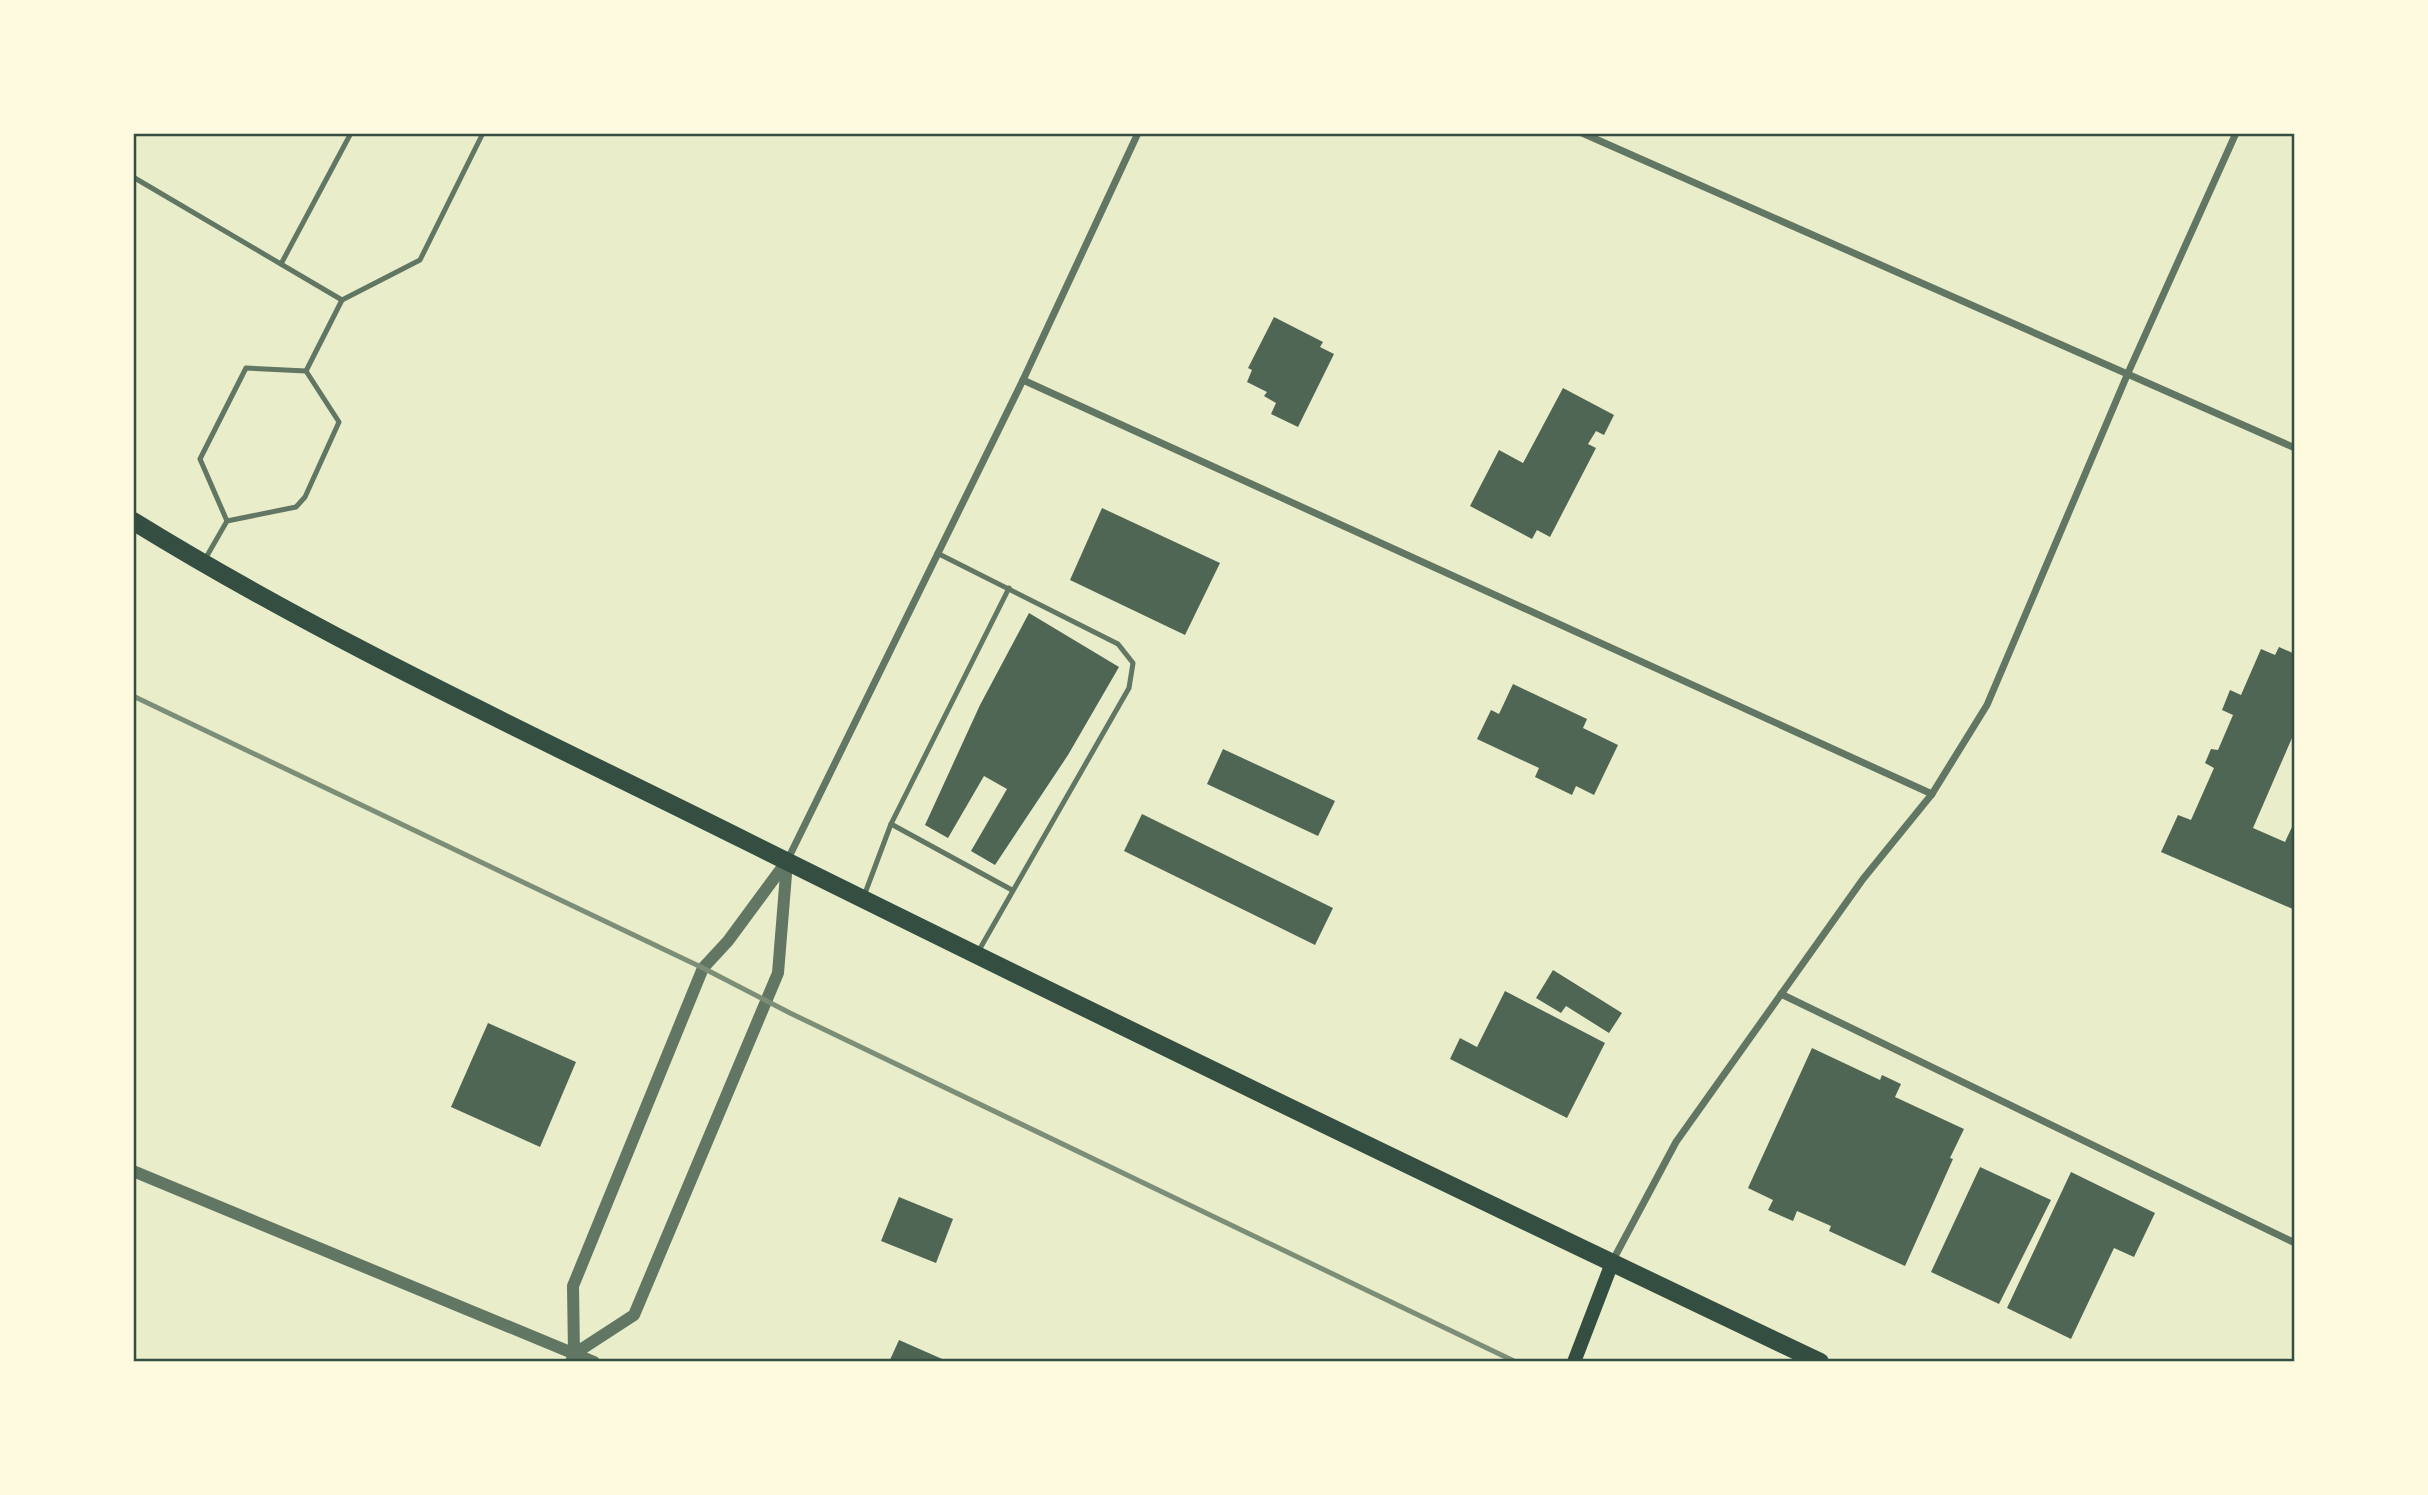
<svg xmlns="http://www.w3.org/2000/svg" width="2428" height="1495" font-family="Arial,sans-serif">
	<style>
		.building { fill: #4f6655 }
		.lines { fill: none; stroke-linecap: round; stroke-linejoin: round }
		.service { stroke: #617663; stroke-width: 5 }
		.minor { stroke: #617663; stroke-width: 7 }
		.tertiary { stroke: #617663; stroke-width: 12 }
		.secondary { stroke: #344e41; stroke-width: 14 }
		.primary { stroke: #344e41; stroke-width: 18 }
		.rail { stroke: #7c8e77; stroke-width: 5 }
		.neatline { fill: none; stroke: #344e41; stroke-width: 2.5 }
	</style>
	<rect width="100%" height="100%" fill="#e9edc9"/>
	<g class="building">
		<polygon points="1274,317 1323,342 1320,347 1334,354 1298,427 1271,414 1276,403 1264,396 1267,392 1247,382 1252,370 1248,368"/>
		<polygon points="1563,388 1614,415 1604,435 1596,431 1588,444 1596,448 1550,537 1537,530 1532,539 1470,506 1499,450 1523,463"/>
		<polygon points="1102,508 1220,563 1185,635 1070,580"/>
		<polygon points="1029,613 1119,667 1068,755 995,865 971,851 1007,789 984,776 948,838 925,825 980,705"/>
		<polygon points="2279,647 2295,654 2295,731 2253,828 2285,842 2292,827 2295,828 2295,910 2161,852 2178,815 2191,820 2214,768 2205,763 2211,749 2218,750 2233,715 2222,710 2230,690 2241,695 2261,649 2275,655"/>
		<polygon points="1513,684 1587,719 1583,728 1618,745 1594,795 1576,786 1572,795 1535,777 1539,768 1477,739 1491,710 1499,714"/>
		<polygon points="1223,749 1335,801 1318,836 1207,784"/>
		<polygon points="1142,814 1333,908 1315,945 1124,851"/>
		<polygon points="1553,970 1622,1013 1609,1033 1566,1006 1561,1013 1536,998"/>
		<polygon points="1505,991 1605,1043 1567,1118 1450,1059 1460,1038 1477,1047"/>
		<polygon points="488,1023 576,1062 540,1147 451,1107"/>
		<polygon points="1812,1048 1880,1080 1882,1075 1901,1084 1895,1097 1964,1129 1950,1158 1953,1159 1905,1266 1829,1231 1831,1226 1797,1211 1793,1221 1768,1210 1773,1200 1748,1188"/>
		<polygon points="1980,1167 2051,1200 1999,1304 1931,1272"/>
		<polygon points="2071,1172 2155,1213 2134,1257 2114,1248 2071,1339 2007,1308"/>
		<polygon points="899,1197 953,1219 936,1263 881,1241"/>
		<polygon points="899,1340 949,1362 889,1362"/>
	</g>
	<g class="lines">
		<g class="service">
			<polyline points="133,177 342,300"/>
			<polyline points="281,264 351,133"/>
			<polyline points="306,371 342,300 420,260 483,133"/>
			<polyline points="227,521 200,459 246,368 306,371"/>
			<polyline points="937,553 1118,644 1133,663 1129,688 978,952"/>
			<polyline points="204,561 227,521 296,507 305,497 339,422 306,371"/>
			<polyline points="891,824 1009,588"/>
			<polyline points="864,896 891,824 1012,890"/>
		</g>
		<g class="minor">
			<polyline points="1582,133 2295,448"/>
			<polyline points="1023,380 1932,794"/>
			<polyline points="787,861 1023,380 1138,133"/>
			<polyline points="1781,994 2295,1243"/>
			<polyline points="1612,1262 1676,1142 1863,879 1932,794 1987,705 2128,373 2236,133"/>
		</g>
		<g class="tertiary">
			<polyline points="133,1171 594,1362"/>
			<polyline points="574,1354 634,1315 778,973 787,862"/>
			<polyline points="571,1362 574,1354 573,1286 703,968 728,941 787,861"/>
		</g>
		<polyline class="secondary" points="1574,1362 1612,1263"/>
		<path class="primary" d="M133 521C329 642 540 738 746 841 1102 1018 1461 1191 1820 1362"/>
		<polyline class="rail" points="133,696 703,968 790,1013 1516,1362"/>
	</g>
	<rect width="2428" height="1495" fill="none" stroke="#fefae0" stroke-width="270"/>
	<rect x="135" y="135" width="2158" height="1225" class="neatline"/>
</svg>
